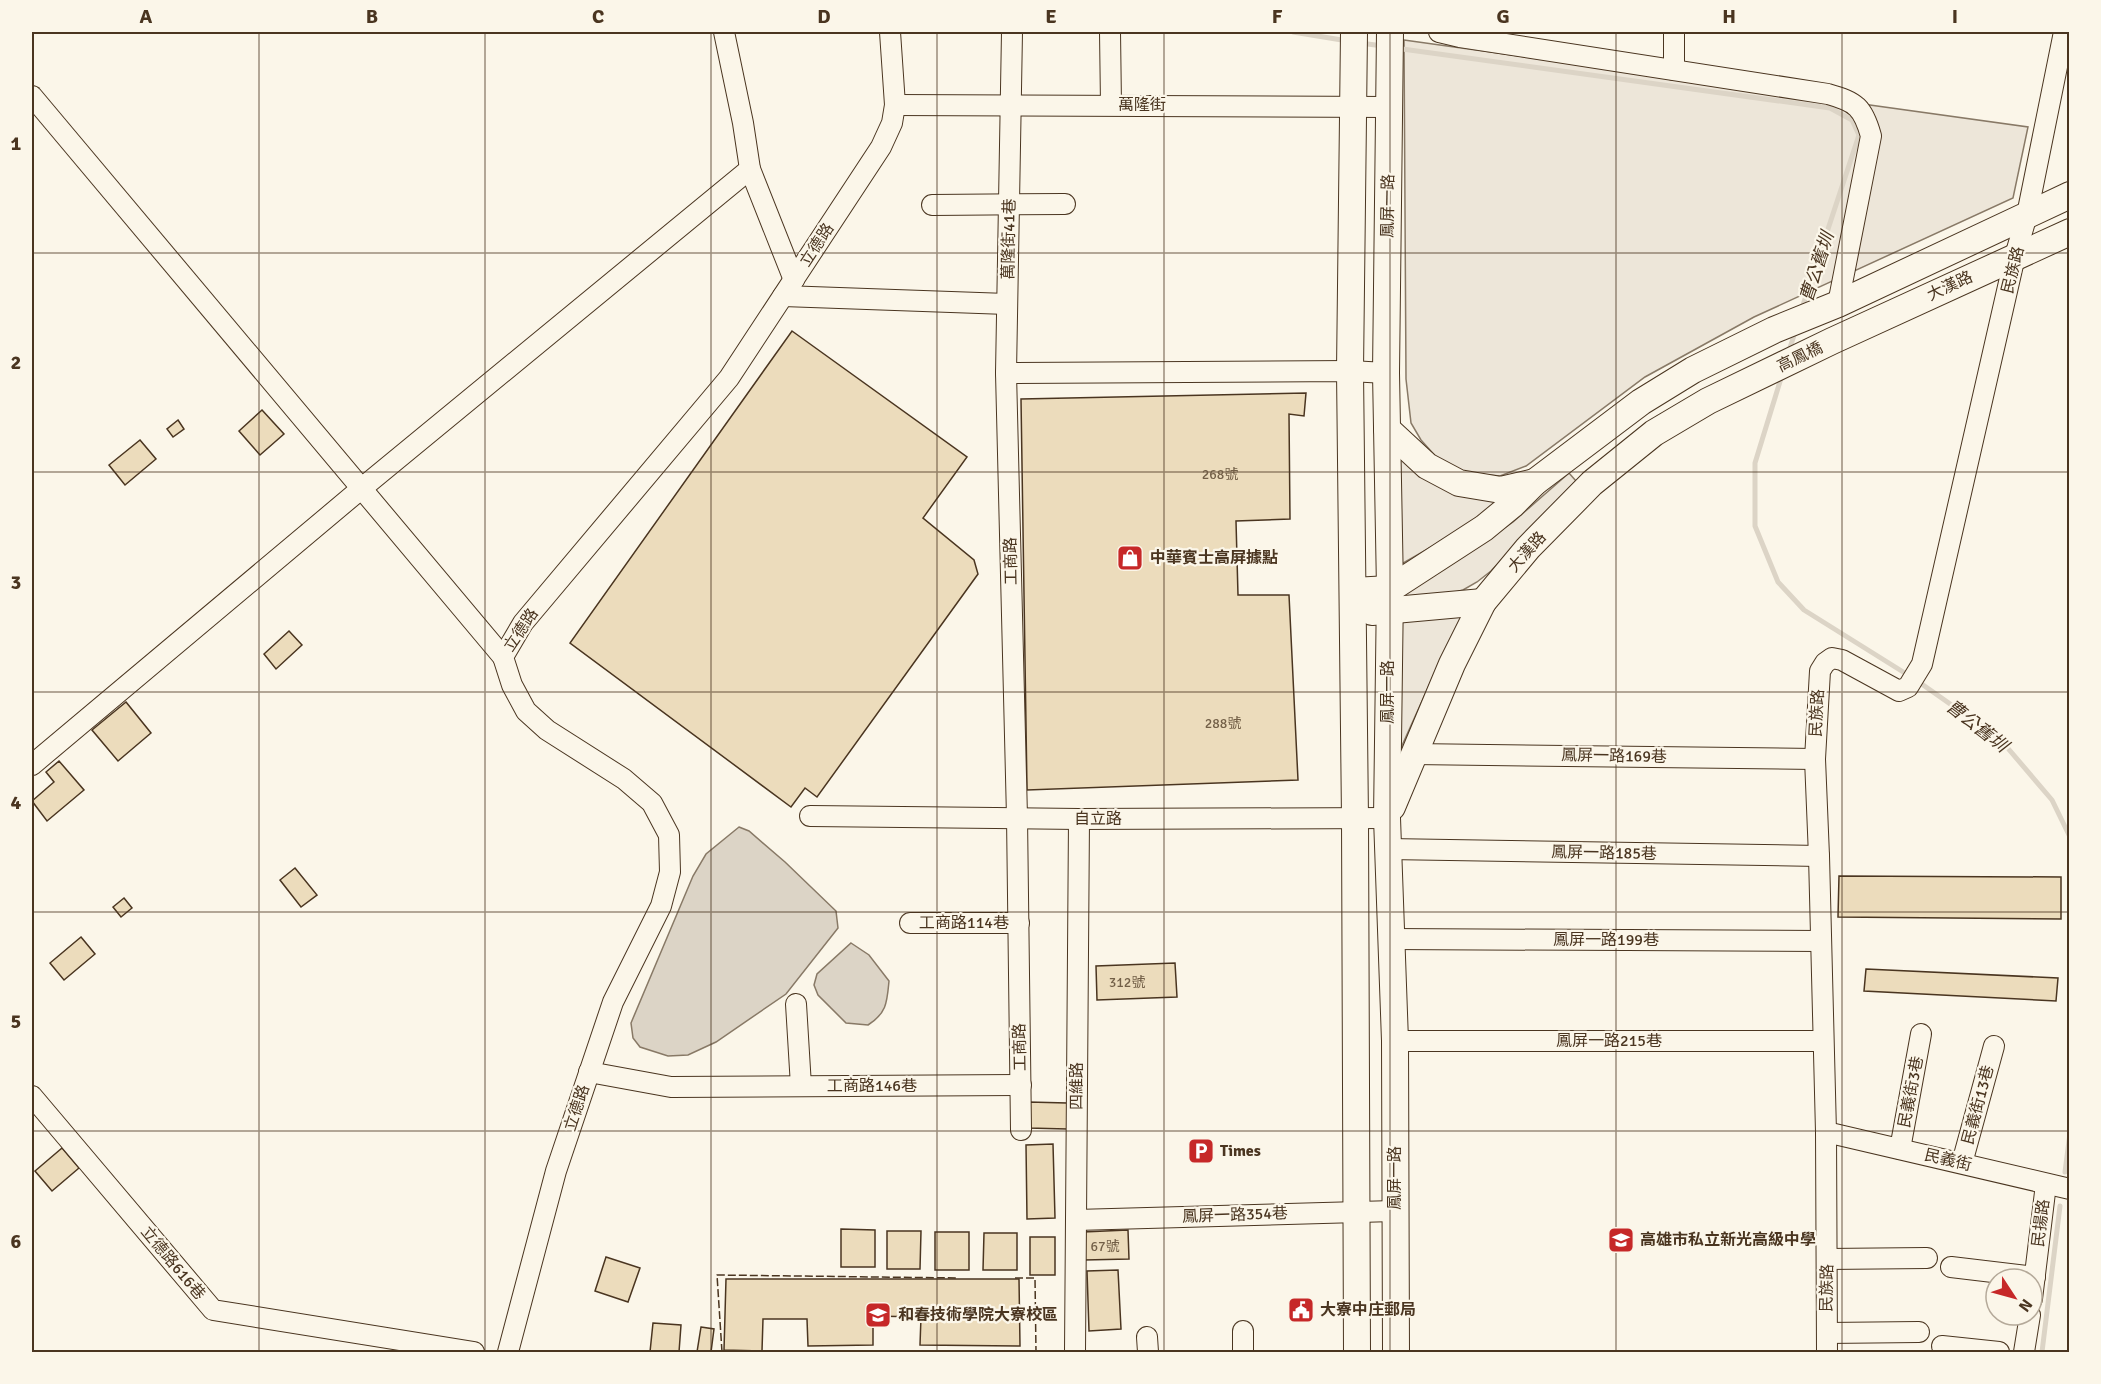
<svg xmlns="http://www.w3.org/2000/svg" width="2101" height="1384" font-family="Signika,'Noto Sans TC',sans-serif">
	<style>
		.green { fill: #ede6d9; stroke: #887966; stroke-width: 1.5 }
		.water { fill: #dcd4c6; stroke: #887966; stroke-width: 1.5 }
		.lines { fill: none; stroke-linecap: round; stroke-linejoin: round }
		.stream { stroke: #dcd4c6; stroke-width: 5 }
		.building { fill: #ecdcbc; stroke: #4a3520; stroke-width: 1.5 }
		.minor-casing { stroke: #4a3520; stroke-width: 22 }
		.major-casing { stroke: #4a3520; stroke-width: 28 }
		.minor { stroke: #fbf6e9; stroke-width: 20 }
		.major { stroke: #fbf6e9; stroke-width: 26 }
		.fence { stroke: #4a3520; stroke-width: 1.5; stroke-dasharray: 8 3; stroke-linecap: butt }
		.grid { fill: none; stroke: #4a3520; stroke-width: 1.5; stroke-opacity: 0.55 }
		.labels { text-anchor: middle; dominant-baseline: central; stroke-width: 4.5; stroke-linejoin: round; paint-order: stroke }
		.number-label { font-size: 14px; fill: #725f47 }
		.street-label { font-size: 16px; fill: #4a3520; stroke: #fbf6e9 }
		.poi-label { font-size: 16px; font-weight: bold; fill: #4a3520; stroke: #fbf6e9; text-anchor: start }
		.water-label { font-size: 18px; font-style: italic; fill: #4a3520; stroke: #fbf6e9 }
		.neatline { fill: none; stroke: #4a3520; stroke-width: 2 }
		.grid-label { font-size: 20px; text-anchor: middle; font-weight: bold; fill: #4a3520 }
	</style>
	<rect width="100%" height="100%" fill="#fbf6e9"/>
	<g class="green">
		<polygon points="1404,40 2028,127 2013,198 1754,317 1645,377 1526,466 1500,476 1467,473 1438,459 1421,440 1411,423 1406,379"/>
		<polygon points="1395,448 1505,498 1463,529 1398,566"/>
		<polygon points="1569,473 1576,481 1491,571 1477,582 1463,590 1447,595 1399,604 1399,592 1483,543 1513,522"/>
		<polygon points="1465,616 1440,661 1400,750 1398,624 1405,620"/>
	</g>
	<g class="water">
		<polygon points="739,827 749,831 785,862 836,911 838,928 786,994 716,1042 688,1055 668,1056 640,1047 633,1038 631,1023 693,876 706,854"/>
		<path d="M851 943 869 955 889 981C887 1002 887 1013 868 1025L846 1023 818 995 814 985 817 974Z"/>
	</g>
	<g class="lines">
		<g class="stream">
			<polyline points="1293,32 1348,41"/>
			<polyline points="1360,43 1383,46"/>
			<polyline points="1395,48 1830,108 1852,120 1859,135 1801,311"/>
			<polyline points="1789,351 1795,332"/>
			<polyline points="1782,375 1755,463 1755,526 1778,582 1804,610 1916,680 2000,739 2052,800 2070,837"/>
			<polyline points="2065,1172 2070,1133"/>
			<polyline points="2042,1352 2060,1206"/>
		</g>
	</g>
	<g class="building">
		<polygon points="792,331 967,457 923,518 974,560 978,574 817,797 805,788 791,807 570,643"/>
		<polygon points="1306,393 1304,416 1289,414 1290,519 1236,521 1238,595 1289,595 1298,780 1027,790 1021,399"/>
		<polygon points="262,410 284,434 260,455 239,431"/>
		<polygon points="178,420 184,429 173,437 167,429"/>
		<polygon points="140,440 156,459 125,485 109,465"/>
		<polygon points="289,631 302,645 276,669 264,654"/>
		<polygon points="126,702 151,733 118,761 92,730"/>
		<polygon points="59,761 84,790 47,821 32,801 54,782 46,772"/>
		<polygon points="295,868 317,895 301,907 280,880"/>
		<polygon points="1839,876 2061,877 2061,919 1838,917"/>
		<polygon points="124,898 132,908 121,917 113,907"/>
		<polygon points="81,937 95,954 64,980 50,963"/>
		<polygon points="1175,963 1177,997 1097,1000 1096,966"/>
		<polygon points="1866,969 2058,978 2056,1001 1864,991"/>
		<polygon points="1028,1102 1067,1103 1067,1129 1028,1128"/>
		<polygon points="1053,1144 1055,1218 1027,1219 1026,1145"/>
		<polygon points="62,1148 79,1168 52,1191 35,1171"/>
		<polygon points="841,1229 875,1230 875,1267 841,1267"/>
		<polygon points="1128,1230 1129,1259 1084,1260 1083,1232"/>
		<polygon points="887,1231 921,1231 920,1269 887,1269"/>
		<rect x="935" y="1232" width="34" height="38"/>
		<polygon points="984,1233 1017,1233 1017,1270 983,1270"/>
		<rect x="1030" y="1237" width="25" height="38"/>
		<polygon points="606,1257 640,1268 628,1302 595,1291"/>
		<polygon points="1118,1270 1121,1329 1089,1331 1087,1271"/>
		<polygon points="726,1279 1019,1279 1020,1346 920,1345 921,1317 873,1316 873,1345 808,1346 807,1319 763,1319 762,1351 724,1350"/>
		<polygon points="653,1323 681,1325 679,1352 650,1352"/>
		<polygon points="701,1327 714,1329 711,1352 697,1352"/>
	</g>
	<g class="lines">
		<defs>
			<g id="minor">
				<polyline points="724,32 743,123 750,169 794,280"/>
				<polyline points="1110,32 1111,105"/>
				<path d="M1439 32 1460 37 1828 94C1856 102 1863 107 1871 136L1838 304"/>
				<polyline points="1674,32 1674,70"/>
				<polyline points="32,96 503,657"/>
				<polyline points="895,105 1389,107"/>
				<polyline points="932,205 1065,204"/>
				<polyline points="783,296 1007,304"/>
				<polyline points="1006,373 1012,32"/>
				<polyline points="1413,754 1815,759"/>
				<polyline points="32,765 362,488 750,169"/>
				<polyline points="810,816 1079,819 1387,818"/>
				<polyline points="1388,849 1819,856"/>
				<polyline points="910,923 1019,923"/>
				<polyline points="1391,939 1820,941"/>
				<polyline points="796,1004 801,1086"/>
				<polyline points="1395,1041 1822,1041"/>
				<polyline points="589,1072 671,1087 1021,1085"/>
				<polyline points="32,1096 213,1310 474,1352"/>
				<polyline points="1021,1130 1017,817 1006,373 1350,371 1386,373"/>
				<polyline points="1826,1132 2070,1189"/>
				<polyline points="1900,1149 1921,1034"/>
				<polyline points="1962,1163 1994,1046"/>
				<polyline points="1076,1220 1394,1211"/>
				<polyline points="1827,1259 1927,1258"/>
				<polyline points="1951,1267 2035,1277"/>
				<polyline points="2032,1299 2046,1184"/>
				<polyline points="1243,1331 1243,1352"/>
				<polyline points="1827,1333 1919,1332"/>
				<polyline points="1147,1337 1148,1352"/>
				<polyline points="1942,1346 1999,1352"/>
				<polyline points="508,1352 556,1171 613,1002 661,906 670,872 669,835 652,803 624,779 547,730 526,711 512,685 503,657 523,623 729,378 881,147 892,123 895,105 890,32"/>
				<polyline points="1075,1352 1079,819"/>
				<polyline points="1827,1352 1826,1132 1819,856 1815,759 1820,671 1825,663 1832,658 1842,660 1899,691 1908,687 1922,664 2015,256 2027,215 2064,32"/>
				<polyline points="2024,1352 2030,1315"/>
			</g>
			<g id="major">
				<polyline points="1354,32 1350,371 1355,819 1357,1352"/>
				<polyline points="1390,32 1386,373 1390,589 1387,818 1395,1041 1396,1352"/>
				<polyline points="1387,429 1427,466 1459,483 1501,490 1535,482"/>
				<polyline points="1353,591 1390,589 1484,528 1512,505 1535,482 1641,402 1693,370 1774,330 1838,304 2070,195"/>
				<polyline points="1372,612 1483,602"/>
				<polyline points="1392,807 1452,664 1483,602 1528,548 1592,483 1654,433 1708,401 1832,341 2070,232"/>
			</g>
		</defs>
		<use href="#minor" class="minor-casing"/>
		<use href="#major" class="major-casing"/>
		<use href="#minor" class="minor"/>
		<use href="#major" class="major"/>
		<g class="fence">
			<polyline points="1015,1278 1035,1278 1036,1352"/>
			<polyline points="722,1352 717,1275 958,1278"/>
		</g>
	</g>
	<path class="grid" d="M259 32V1352M485 32V1352M711 32V1352M937 32V1352M1164 32V1352M1390 32V1352M1616 32V1352M1842 32V1352M32 253H2070M32 472H2070M32 692H2070M32 912H2070M32 1131H2070"/>
	<defs>
		<symbol id="shop-square" viewBox="-11 -11 22 22"><rect x="-9" y="-9" width="18" height="18" rx="4" fill="#c62828" stroke="#fbf6e9"/><path d="M-5-2.5h2.3a2.7 3.5 0 0 1 5.4 0H5L5.5 6h-11ZM-1.5-2.5h3a1.5 2.3 0 0 0-3 0Z" fill="#fff"/></symbol>
		<symbol id="parking-square" viewBox="-11 -11 22 22"><rect x="-9" y="-9" width="18" height="18" rx="4" fill="#c62828" stroke="#fbf6e9"/><path d="M-3.5-5.5H1a3.5 3.5 0 0 1 0 7H-1V5.5H-3.5ZM-1-3.4V-.6H.8a1.4 1.4 0 0 0 0-2.8Z" fill="#fff"/></symbol>
		<symbol id="school-square" viewBox="-11 -11 22 22"><rect x="-9" y="-9" width="18" height="18" rx="4" fill="#c62828" stroke="#fbf6e9"/><path d="M0-5L7-2L0 1L-7-2ZM-4 1L0 2.5L4 1V4Q0 6-4 4Z" fill="#fff"/></symbol>
		<symbol id="civic-square" viewBox="-11 -11 22 22"><rect x="-9" y="-9" width="18" height="18" rx="4" fill="#c62828" stroke="#fbf6e9"/><path d="M-.6-6.5H3V-4.5H.6V-3L4-1V1h2V6H-6V1h2V-1L-.6-3ZM-1.2 2.5V6h2.4V2.5Z" fill="#fff"/></symbol>
		<symbol id="university-square" viewBox="-11 -11 22 22"><rect x="-9" y="-9" width="18" height="18" rx="4" fill="#c62828" stroke="#fbf6e9"/><path d="M0-5L7-2L0 1L-7-2ZM-4 1L0 2.5L4 1V4Q0 6-4 4Z" fill="#fff"/></symbol>
	</defs>
	<g fill-rule="evenodd">
		<use href="#shop-square" x="1115" y="543" width="30" height="30"/>
		<use href="#parking-square" x="1186" y="1136" width="30" height="30"/>
		<use href="#school-square" x="1606" y="1225" width="30" height="30"/>
		<use href="#civic-square" x="1286" y="1295" width="30" height="30"/>
		<use href="#university-square" x="863" y="1300" width="30" height="30"/>
	</g>
	<g class="labels">
		<g class="number-label">
			<text x="1220" y="474">268號</text>
			<text x="1223" y="723">288號</text>
			<text x="1127" y="982">312號</text>
			<text x="1105" y="1246">67號</text>
		</g>
		<g class="street-label">
			<text x="1142" y="105">萬隆街</text>
			<text transform="translate(1388 206) rotate(-89)">鳳屏一路</text>
			<text transform="translate(1009 239) rotate(-89)">萬隆街41巷</text>
			<text transform="translate(817 245) rotate(-57)">立德路</text>
			<text transform="translate(2013 270) rotate(-76)">民族路</text>
			<text transform="translate(1950 286) rotate(-25)">大漢路</text>
			<text transform="translate(1800 357) rotate(-26)">高鳳橋</text>
			<text transform="translate(1527 552) rotate(-48)">大漢路</text>
			<text transform="translate(1011 561) rotate(-91)">工商路</text>
			<text transform="translate(521 630) rotate(-56)">立德路</text>
			<text transform="translate(1388 692) rotate(-90)">鳳屏一路</text>
			<text transform="translate(1817 713) rotate(-87)">民族路</text>
			<text transform="translate(1614 756) rotate(1)">鳳屏一路169巷</text>
			<text x="1098" y="819">自立路</text>
			<text transform="translate(1604 853) rotate(1)">鳳屏一路185巷</text>
			<text x="964" y="923">工商路114巷</text>
			<text x="1606" y="940">鳳屏一路199巷</text>
			<text x="1609" y="1041">鳳屏一路215巷</text>
			<text transform="translate(1020 1047) rotate(-91)">工商路</text>
			<text x="872" y="1086">工商路146巷</text>
			<text transform="translate(1077 1086) rotate(-90)">四維路</text>
			<text transform="translate(1911 1092) rotate(-79)">民義街3巷</text>
			<text transform="translate(1978 1105) rotate(-75)">民義街13巷</text>
			<text transform="translate(577 1108) rotate(-72)">立德路</text>
			<text transform="translate(1948 1160) rotate(13)">民義街</text>
			<text transform="translate(1395 1178) rotate(-90)">鳳屏一路</text>
			<text transform="translate(1235 1215) rotate(-2)">鳳屏一路354巷</text>
			<text transform="translate(2041 1223) rotate(-83)">民揚路</text>
			<text transform="translate(173 1263) rotate(50)">立德路616巷</text>
			<text transform="translate(1827 1288) rotate(-89)">民族路</text>
		</g>
		<g class="poi-label">
			<text x="1150" y="558">中華賓士高屏據點</text>
			<text x="1220" y="1151">Times</text>
			<text x="1640" y="1240">高雄市私立新光高級中學</text>
			<text x="1320" y="1310">大寮中庄郵局</text>
			<text x="898" y="1315">和春技術學院大寮校區</text>
		</g>
		<g class="water-label">
			<text transform="translate(1817 267) rotate(-72)">曹公舊圳</text>
			<text transform="translate(1977 726) rotate(38)">曹公舊圳</text>
		</g>
	</g>
	<rect width="2101" height="1384" fill="none" stroke="#fbf6e9" stroke-width="66"/>
	<g transform="translate(2014 1297) rotate(126)"><circle r="28" fill="#fbf6e9" stroke="#b4a999" stroke-width="1.5"/>
	<path d="M0-4.5L10 22L0 15L-10 22Z" fill="#c62828"/>
	<text y="-9" font-size="16" font-weight="bold" text-anchor="middle" fill="#4a3520">N</text>
	</g>
	<rect x="33" y="33" width="2035" height="1318" class="neatline"/>
	<g class="grid-label">
		<text x="146" y="23">A</text>
		<text x="372" y="23">B</text>
		<text x="598" y="23">C</text>
		<text x="824" y="23">D</text>
		<text x="1051" y="23">E</text>
		<text x="1277" y="23">F</text>
		<text x="1503" y="23">G</text>
		<text x="1729" y="23">H</text>
		<text x="1955" y="23">I</text>
		<text x="16" y="150">1</text>
		<text x="16" y="369">2</text>
		<text x="16" y="589">3</text>
		<text x="16" y="809">4</text>
		<text x="16" y="1028">5</text>
		<text x="16" y="1248">6</text>
	</g>
</svg>
